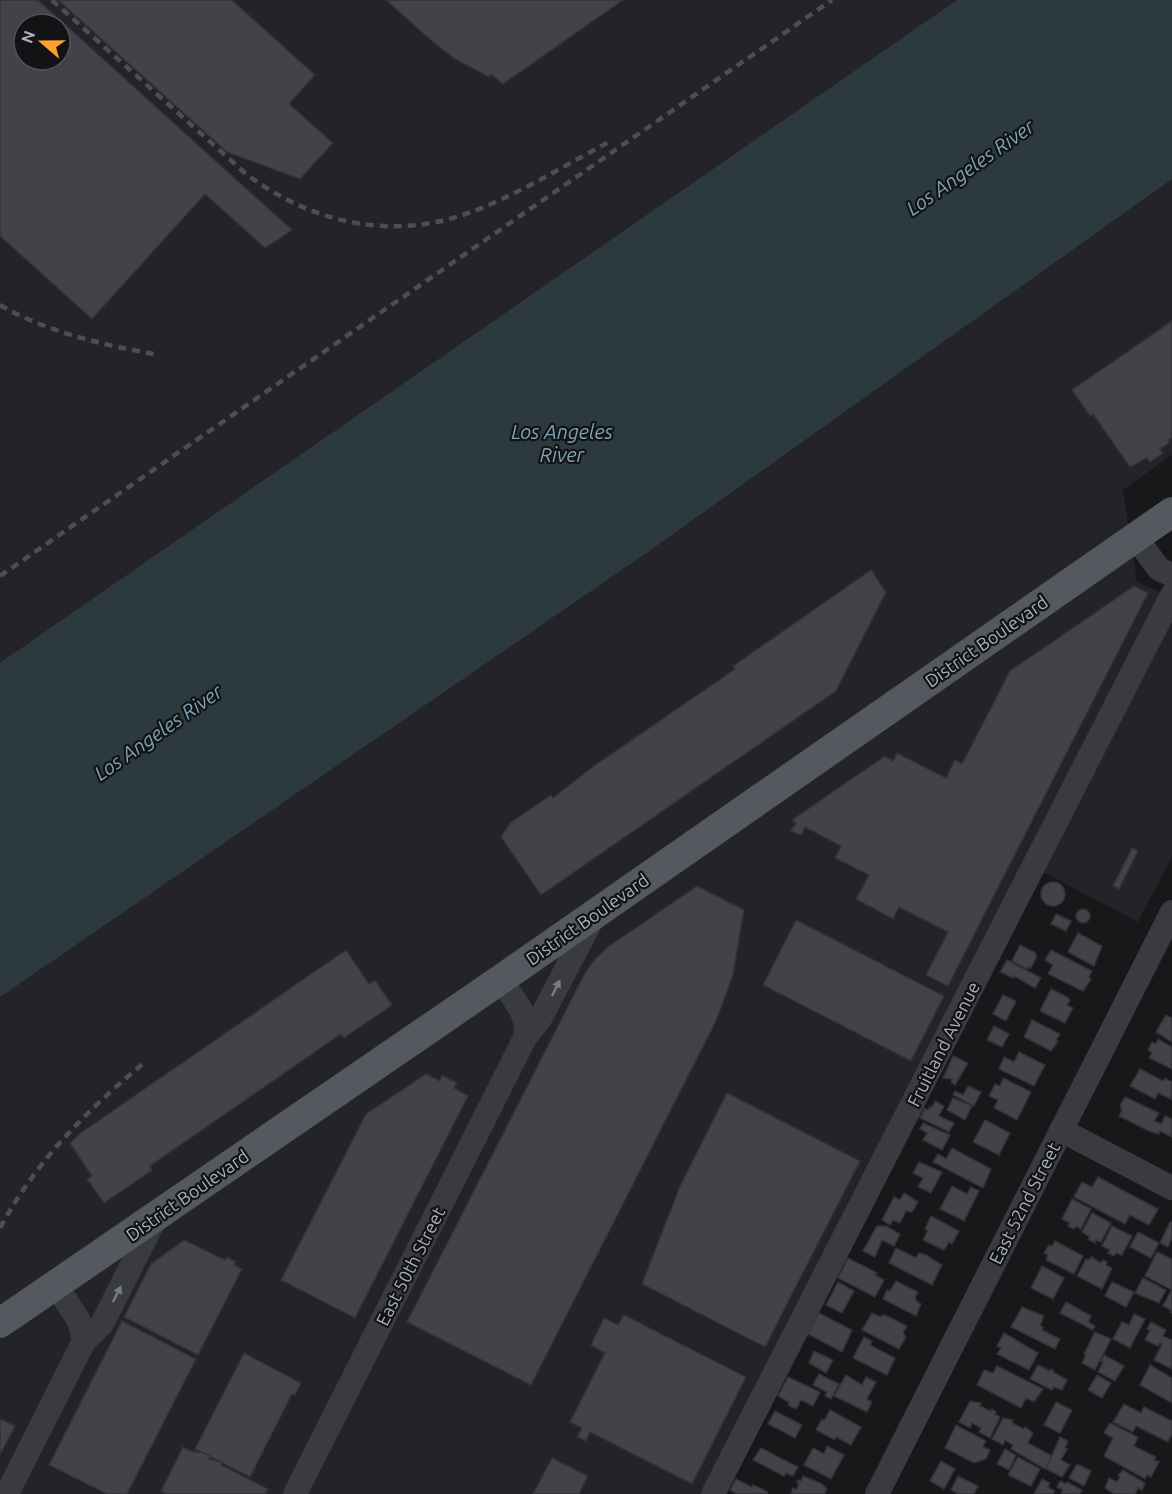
<svg xmlns="http://www.w3.org/2000/svg" width="1172" height="1494" font-family="Ubuntu,sans-serif">
	<style>
		.built { fill: #242428; fill-rule: evenodd }
		.water { fill: #2c3a40 }
		.building { fill: #424348; stroke: #323237; stroke-width: 1.5; fill-rule: evenodd }
		.lines { fill: none; stroke-linecap: round; stroke-linejoin: round }
		.minor { stroke: #393b40; stroke-width: 24 }
		.major { stroke: #54585f; stroke-width: 30 }
		.rail { stroke: #4b4f55; stroke-width: 4.5; stroke-dasharray: 8 6; stroke-linecap: butt }
		.oneway { fill: #777c84 }
		.labels { text-anchor: middle; dominant-baseline: central; stroke-width: 4.5; stroke-linejoin: round; paint-order: stroke }
		.street-label { font-size: 18px; fill: #a9b1bc; stroke: #131316 }
		.water-label { font-size: 20px; font-style: italic; fill: #7da4ba; stroke: #131316 }
	</style>
	<rect width="100%" height="100%" fill="#18181b"/>
	<path class="built" d="M0 0H1172V455L1123 490 1137 581 1172 598V856L1138 922 1041 871 716 1494H0ZM24 24H60V60H24Z"/>
	<polygon class="water" points="957,0 1172,0 1172,179 642,556 0,997 0,663"/>
	<g class="building">
		<path d="M0 0H38L292 230 265 248 205 194 92 319 0 236ZM24 24H60V60H24Z"/>
		<polygon points="58,0 232,0 315,75 289,104 333,143 300,179 227,152"/>
		<polygon points="386,0 623,0 503,84 491,74 489,77 455,59 432,41"/>
		<polygon points="1172,321 1172,438 1168,440 1169,443 1160,449 1163,453 1150,462 1147,458 1130,467 1093,414 1090,416 1072,390"/>
		<polygon points="871,570 886,592 836,691 541,895 501,837 510,823 551,795 553,798 591,768 735,669 733,666"/>
		<polygon points="1134,586 1148,593 948,986 926,975 948,932 899,907 893,919 856,899 869,875 835,858 841,846 805,827 801,835 791,831 796,823 792,820 885,756 893,761 897,753 946,778 955,760 962,764 1010,671"/>
		<polygon points="1132,848 1138,851 1119,889 1113,886"/>
		<circle cx="1053" cy="894" r="12"/>
		<polygon points="697,886 744,910 733,975 716,1021 531,1385 407,1322 585,973 595,959 608,947"/>
		<circle cx="1083" cy="916" r="7"/>
		<polygon points="1056,914 1071,921 1066,931 1051,924"/>
		<polygon points="796,920 944,996 911,1061 763,985"/>
		<polygon points="1078,933 1102,946 1094,966 1068,952"/>
		<polygon points="1020,945 1036,953 1035,955 1037,956 1031,968 1029,967 1027,969 1012,961"/>
		<polygon points="346,950 369,984 375,980 392,1005 344,1038 341,1034 150,1166 152,1170 104,1203 87,1179 92,1176 70,1143 82,1132"/>
		<polygon points="1051,950 1092,971 1089,977 1091,979 1083,991 1048,974 1053,965 1045,960"/>
		<polygon points="1007,960 1041,978 1035,988 1014,976 1013,978 1000,972"/>
		<polygon points="1051,989 1067,997 1070,1000 1067,1005 1073,1008 1065,1023 1040,1011"/>
		<polygon points="1003,995 1016,1001 1006,1021 993,1014"/>
		<polygon points="1166,1015 1172,1018 1172,1042 1156,1032"/>
		<polygon points="1032,1020 1060,1034 1056,1040 1058,1041 1051,1051 1024,1037"/>
		<polygon points="994,1026 1009,1034 1002,1047 987,1040"/>
		<polygon points="1158,1039 1172,1047 1172,1069 1149,1058 1152,1052 1148,1050 1152,1042 1156,1044"/>
		<polygon points="1019,1052 1045,1065 1034,1086 999,1069 1004,1057 1014,1062"/>
		<polygon points="953,1056 968,1063 955,1085 951,1082 952,1079 943,1078"/>
		<polygon points="1140,1069 1163,1081 1165,1078 1172,1082 1171,1099 1158,1093 1155,1099 1130,1086"/>
		<polygon points="426,1074 440,1081 442,1075 457,1083 454,1088 468,1096 355,1318 281,1280 366,1114"/>
		<polygon points="1003,1078 1031,1092 1017,1120 994,1108 998,1100 989,1096 995,1084 1000,1086"/>
		<polygon points="968,1086 981,1092 974,1106 953,1095 955,1091 963,1095"/>
		<polygon points="727,1093 860,1161 765,1347 642,1284 680,1186"/>
		<polygon points="1125,1097 1159,1113 1154,1121 1161,1124 1165,1116 1172,1119 1172,1137 1160,1131 1159,1134 1149,1131 1119,1116 1122,1110 1120,1105"/>
		<polygon points="953,1098 972,1106 965,1120 947,1110"/>
		<polygon points="935,1101 944,1106 939,1116 954,1123 949,1132 920,1118 925,1108 928,1110 930,1107 932,1107"/>
		<polygon points="985,1120 1010,1133 999,1155 973,1142"/>
		<polygon points="923,1123 950,1135 942,1150 923,1140 927,1133 920,1129"/>
		<polygon points="952,1148 991,1169 983,1188 933,1162 938,1154 946,1159"/>
		<polygon points="919,1162 942,1172 931,1193 918,1187 923,1178 913,1173"/>
		<polygon points="1098,1177 1158,1209 1149,1225 1130,1215 1125,1224 1074,1197 1082,1182 1092,1187"/>
		<polygon points="952,1186 967,1194 971,1187 979,1191 964,1221 940,1209"/>
		<polygon points="904,1193 918,1202 912,1212 906,1211 900,1223 893,1220 890,1225 882,1220 894,1197 900,1200"/>
		<polygon points="1072,1199 1091,1209 1081,1229 1076,1226 1074,1229 1068,1226 1070,1223 1062,1219"/>
		<polygon points="1092,1213 1111,1223 1101,1242 1096,1240 1095,1243 1088,1239 1090,1237 1082,1232"/>
		<polygon points="931,1216 959,1231 952,1244 949,1242 944,1250 923,1240 928,1230 925,1229"/>
		<polygon points="1170,1222 1172,1223 1172,1238 1168,1247 1160,1243"/>
		<polygon points="877,1226 886,1226 900,1234 894,1246 882,1240 875,1257 863,1251"/>
		<polygon points="1112,1226 1132,1236 1122,1255 1116,1253 1114,1256 1108,1253 1110,1250 1102,1246"/>
		<polygon points="1138,1232 1159,1243 1151,1258 1130,1247"/>
		<polygon points="184,1240 225,1260 227,1257 236,1262 234,1265 242,1269 198,1355 124,1317 151,1264"/>
		<polygon points="1055,1241 1083,1256 1074,1274 1046,1260 1048,1255 1044,1253 1049,1245 1052,1246"/>
		<polygon points="896,1248 916,1258 919,1253 926,1255 942,1265 932,1285 889,1263"/>
		<polygon points="1157,1252 1172,1259 1172,1290 1145,1276"/>
		<polygon points="1091,1257 1101,1263 1103,1260 1107,1262 1106,1265 1112,1268 1102,1289 1077,1276 1086,1259 1089,1260"/>
		<polygon points="848,1258 877,1273 875,1275 884,1280 875,1297 838,1278"/>
		<polygon points="1042,1266 1064,1278 1053,1299 1031,1288"/>
		<polygon points="1143,1278 1166,1290 1159,1303 1135,1293"/>
		<polygon points="896,1281 918,1292 915,1297 917,1302 921,1304 916,1316 883,1299 887,1290 890,1291"/>
		<polygon points="838,1282 854,1291 842,1313 826,1305"/>
		<polygon points="1112,1282 1134,1292 1126,1307 1105,1296"/>
		<polygon points="1171,1291 1172,1291 1172,1313 1170,1312 1171,1310 1163,1306"/>
		<polygon points="1066,1302 1091,1316 1088,1322 1095,1326 1093,1330 1060,1313"/>
		<polygon points="1022,1307 1044,1316 1040,1326 1043,1327 1042,1330 1060,1339 1055,1349 1011,1327"/>
		<polygon points="819,1313 852,1330 842,1352 808,1334"/>
		<polygon points="872,1313 881,1317 882,1315 885,1315 907,1326 903,1333 906,1337 899,1349 862,1330"/>
		<polygon points="1134,1314 1145,1319 1130,1348 1113,1339 1122,1322 1129,1325"/>
		<polygon points="624,1315 746,1377 692,1484 590,1432 586,1441 577,1437 582,1428 570,1422 605,1353 591,1345 604,1318 618,1325"/>
		<polygon points="122,1321 196,1359 127,1494 107,1494 49,1465"/>
		<polygon points="1151,1322 1166,1330 1163,1336 1172,1340 1172,1369 1154,1360 1162,1344 1160,1343 1158,1346 1145,1340 1150,1330 1147,1329"/>
		<polygon points="1095,1332 1111,1339 1095,1370 1082,1363 1086,1355 1084,1354"/>
		<polygon points="1004,1333 1038,1353 1029,1370 997,1354 1001,1348 997,1346"/>
		<polygon points="864,1337 872,1341 870,1345 895,1358 887,1375 853,1358"/>
		<polygon points="814,1351 833,1360 826,1373 809,1363"/>
		<polygon points="244,1353 301,1383 295,1395 292,1394 250,1477 195,1449"/>
		<polygon points="1104,1355 1124,1366 1115,1381 1098,1372 1103,1362 1100,1361"/>
		<polygon points="1038,1365 1050,1371 1051,1369 1054,1371 1053,1372 1067,1380 1062,1390 1054,1387 1052,1390 1030,1379"/>
		<polygon points="1150,1365 1172,1378 1172,1403 1140,1385"/>
		<polygon points="997,1366 1043,1389 1034,1402 1026,1398 1021,1408 977,1385 984,1370 993,1373"/>
		<polygon points="819,1374 839,1384 831,1399 825,1396 827,1392 813,1385"/>
		<polygon points="846,1375 862,1385 866,1377 876,1382 867,1399 872,1402 867,1412 834,1396"/>
		<polygon points="1097,1375 1111,1383 1102,1398 1088,1390"/>
		<polygon points="788,1377 820,1392 813,1406 801,1400 796,1409 788,1405 789,1402 778,1396"/>
		<polygon points="970,1401 981,1403 980,1406 991,1411 992,1409 996,1412 995,1414 1000,1417 990,1438 979,1432 981,1428 972,1423 970,1428 959,1422"/>
		<polygon points="1056,1402 1072,1410 1060,1433 1044,1425"/>
		<polygon points="1124,1404 1141,1413 1144,1407 1172,1421 1172,1434 1168,1442 1136,1426 1133,1432 1113,1422"/>
		<polygon points="830,1410 861,1427 851,1445 836,1437 835,1440 816,1430 822,1419 824,1421"/>
		<polygon points="775,1411 802,1425 795,1438 768,1424"/>
		<polygon points="1003,1418 1013,1420 1012,1423 1024,1429 1025,1427 1033,1433 1028,1443 1052,1456 1045,1469 1011,1449 1013,1445 1005,1440 1003,1445 992,1439"/>
		<polygon points="0,1419 15,1426 0,1455"/>
		<polygon points="1110,1423 1138,1437 1134,1446 1156,1457 1154,1460 1159,1462 1151,1477 1147,1475 1145,1479 1104,1456 1113,1438 1104,1433"/>
		<polygon points="956,1425 986,1441 983,1447 990,1450 986,1459 974,1463 945,1448"/>
		<polygon points="1060,1437 1068,1441 1065,1448 1067,1449 1061,1460 1070,1465 1062,1477 1046,1469"/>
		<polygon points="827,1446 844,1455 831,1479 804,1465 813,1448 824,1454"/>
		<polygon points="183,1447 193,1452 194,1451 198,1453 199,1451 210,1456 209,1459 222,1462 221,1465 268,1489 265,1494 166,1494 161,1491"/>
		<polygon points="761,1448 798,1467 793,1476 786,1473 784,1476 753,1460"/>
		<polygon points="1005,1449 1016,1455 1009,1470 997,1464"/>
		<polygon points="1018,1457 1040,1469 1031,1486 1008,1475"/>
		<polygon points="552,1458 588,1476 579,1494 533,1494"/>
		<polygon points="941,1461 955,1469 944,1489 930,1481"/>
		<polygon points="1077,1464 1091,1471 1084,1486 1069,1478"/>
		<polygon points="1123,1470 1145,1483 1142,1490 1138,1488 1135,1494 1114,1494 1105,1488 1109,1478 1117,1482 1120,1476 1118,1475"/>
		<polygon points="803,1476 822,1484 827,1489 824,1494 791,1494 793,1488 796,1490 799,1484 797,1483 798,1480 801,1481"/>
		<polygon points="958,1476 978,1486 974,1494 958,1494 951,1490"/>
		<polygon points="736,1479 752,1487 753,1485 768,1492 767,1494 737,1494 730,1490"/>
		<polygon points="1042,1479 1050,1483 1048,1487 1055,1491 1053,1494 1034,1494"/>
		<polygon points="1060,1481 1066,1484 1067,1482 1082,1490 1080,1494 1061,1494 1063,1490 1057,1487"/>
	</g>
	<g class="lines">
		<g class="minor">
			<polyline points="1136,538 1159,569 1172,575"/>
			<path d="M500 980C513 998 530 1015 525 1038"/>
			<polyline points="1061,1130 1172,1188"/>
			<polyline points="56,1285 79,1321 84,1341"/>
			<polyline points="7,1494 84,1341 102,1324 156,1217"/>
			<polyline points="295,1494 525,1038 541,1017 594,916"/>
			<polyline points="713,1494 1172,595"/>
			<polyline points="877,1494 1172,912"/>
		</g>
		<polyline class="major" points="0,1323 500,980 1172,512"/>
		<g class="rail">
			<path d="M52 0 245 173C312 224 394 242 474 211 521 193 565 165 609 142"/>
			<path d="M0 305C49 333 104 345 159 355"/>
			<polyline points="0,576 832,0"/>
			<path d="M0 1228C37 1160 86 1111 145 1062"/>
		</g>
	</g>
	<defs><path id="oneway-solid" d="M-6-.8H1V-3.2L6.5 0L1 3.2V.8H-6Z" transform="scale(1.5)"/></defs>
	<g class="oneway">
		<use href="#oneway-solid" transform="translate(556 988) rotate(-63)"/>
		<use href="#oneway-solid" transform="translate(117 1294) rotate(-63)"/>
	</g>
	<g class="labels">
		<g class="street-label">
			<text transform="translate(986 641) rotate(-35)">District Boulevard</text>
			<text transform="translate(587 919) rotate(-35)">District Boulevard</text>
			<text transform="translate(943 1044) rotate(-63)">Fruitland Avenue</text>
			<text transform="translate(187 1195) rotate(-35)">District Boulevard</text>
			<text transform="translate(1024 1203) rotate(-63)">East 52nd Street</text>
			<text transform="translate(410 1266) rotate(-63)">East 50th Street</text>
		</g>
		<g class="water-label">
			<text transform="translate(970 167) rotate(-35)">Los Angeles River</text>
			<text x="562" y="431">Los Angeles<tspan x="562" dy="23">River</tspan></text>
			<text transform="translate(158 732) rotate(-35)">Los Angeles River</text>
		</g>
	</g>
	<g transform="translate(42 42) rotate(290)"><circle r="28" fill="#131316" stroke="#4f5258" stroke-width="1.5"/>
	<path d="M0-4.5L10 22L0 15L-10 22Z" fill="#ffa02c"/>
	<text y="-9" font-size="16" font-weight="bold" text-anchor="middle" fill="#a9b1bc">N</text>
	</g>
</svg>
